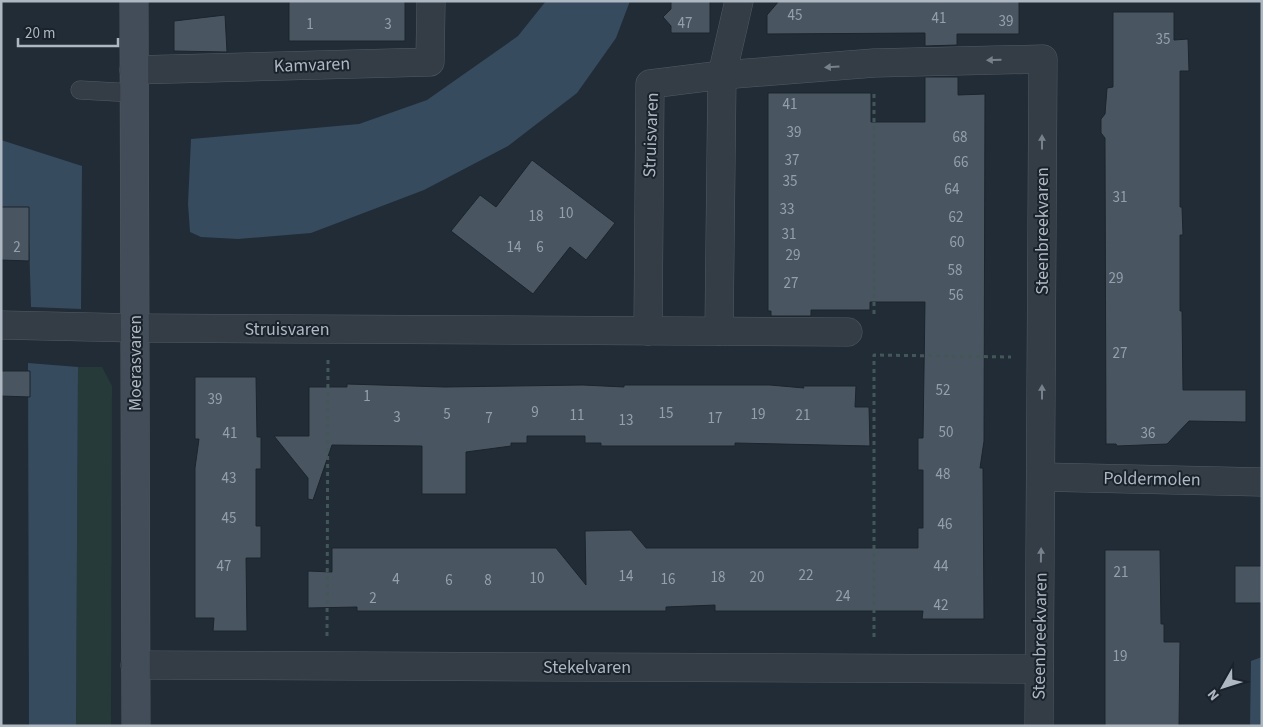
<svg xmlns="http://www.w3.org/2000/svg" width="1263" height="727" font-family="'Source Sans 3',sans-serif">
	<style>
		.green { fill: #263a39 }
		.water { fill: #364b5e }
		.building { fill: #495662; stroke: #1c242d }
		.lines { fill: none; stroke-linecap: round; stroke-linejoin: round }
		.lane-casing { stroke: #515b64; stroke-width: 19 }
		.street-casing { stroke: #515b64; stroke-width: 29 }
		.secondary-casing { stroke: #515b64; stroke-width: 29 }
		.path { stroke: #445758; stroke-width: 3; stroke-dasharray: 4 4; stroke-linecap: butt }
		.lane { stroke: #343d46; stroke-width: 18 }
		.street { stroke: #343d46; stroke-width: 28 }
		.secondary { stroke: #424d59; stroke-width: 28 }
		.oneway { fill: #77818b }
		.labels { text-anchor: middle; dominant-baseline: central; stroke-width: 4; stroke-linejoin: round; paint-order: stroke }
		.number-label { font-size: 15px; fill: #95a0ab }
		.street-label { font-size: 18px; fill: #aeb8c3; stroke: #1a222b }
	</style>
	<rect width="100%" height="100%" fill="#212c36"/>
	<polygon class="green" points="78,367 102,367 112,386 111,726 76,726"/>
	<g class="water">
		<polygon points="546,1 630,1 616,38 577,93 508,146 424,190 311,233 238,239 201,237 190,232 188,204 191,139 359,124 427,100 518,36"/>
		<polygon points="1,140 82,166 81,309 31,307 28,207 1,207"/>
		<polygon points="28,363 78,367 76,726 29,726"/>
		<polygon points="1262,657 1262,726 1250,726 1251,661"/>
	</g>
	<g class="building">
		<rect x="289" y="1" width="116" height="40"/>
		<polygon points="671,1 710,1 710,33 671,33 671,26 663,17 671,9"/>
		<polygon points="779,1 1019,1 1019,34 957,34 957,45 925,46 925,33 767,34 767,15"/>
		<polygon points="1113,12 1174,12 1174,40 1188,39 1189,71 1180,71 1180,207 1182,207 1183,235 1180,235 1180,311 1182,311 1183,390 1246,390 1246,422 1189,421 1167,444 1117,446 1116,444 1106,444 1105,146 1105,138 1101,133 1101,119 1105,114 1107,88 1113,87"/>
		<polygon points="225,15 227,52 174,51 174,21"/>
		<polygon points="925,77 958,77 958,95 985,94 984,441 980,468 983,468 984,619 922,619 923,611 715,611 715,605 666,607 666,611 357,611 357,607 308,608 308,571 332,572 332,548 556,548 586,585 585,531 631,530 646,548 918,548 918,528 923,528 923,470 918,470 918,438 923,438 925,302 870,302 870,310 811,310 811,316 771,316 771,311 768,311 768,93 871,93 871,122 925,122"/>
		<polygon points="532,160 615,223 586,260 570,247 533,294 451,231 480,195 496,207"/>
		<polygon points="1,207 29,207 29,261 1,260"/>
		<polygon points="1,371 30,371 30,397 1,396"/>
		<polygon points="195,377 256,377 257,437 261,437 261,469 256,469 256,526 261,526 261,558 246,558 247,631 213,631 214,618 195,618 195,468 199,439 195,439"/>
		<polygon points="347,384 445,387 583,385 624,387 624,385 770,385 804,388 803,386 856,386 855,407 869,407 870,446 735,443 735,446 601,446 601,443 585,443 585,436 527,436 527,443 511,443 511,446 466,452 466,494 422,494 422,446 332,445 313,500 308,499 308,478 274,436 309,436 309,387 347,387"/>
		<polygon points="1105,550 1160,550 1161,624 1164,624 1164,642 1180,642 1179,726 1105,726"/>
		<rect x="1235" y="566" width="27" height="37"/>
	</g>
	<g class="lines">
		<defs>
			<polyline id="lane" points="80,90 135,93"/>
			<g id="street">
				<polyline points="739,1 722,75 874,63 1043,59 1039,726"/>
				<polyline points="134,70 430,62 431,1"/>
				<polyline points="1,325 135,328 848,332"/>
				<polyline points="648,331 650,84 722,75 719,331"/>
				<polyline points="1042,477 1262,482"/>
				<polyline points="135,665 1039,669"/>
			</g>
			<polyline id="secondary" points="134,1 136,726"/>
		</defs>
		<use href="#lane" class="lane-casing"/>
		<use href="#street" class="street-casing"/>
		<use href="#secondary" class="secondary-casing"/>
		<g class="path">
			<polyline points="874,314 874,93"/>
			<polyline points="327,636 328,360"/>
			<polyline points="874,637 874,355 1011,357"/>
		</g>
		<use href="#lane" class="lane"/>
		<use href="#street" class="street"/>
		<use href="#secondary" class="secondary"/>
	</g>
	<defs><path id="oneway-solid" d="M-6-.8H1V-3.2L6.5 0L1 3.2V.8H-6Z" transform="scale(1.25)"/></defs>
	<g class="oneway">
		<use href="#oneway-solid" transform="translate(994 60) rotate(178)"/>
		<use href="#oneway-solid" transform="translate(832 67) rotate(176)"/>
		<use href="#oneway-solid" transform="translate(1042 142) rotate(-90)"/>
		<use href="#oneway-solid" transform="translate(1042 392) rotate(-90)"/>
		<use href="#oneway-solid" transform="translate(1041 555) rotate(-89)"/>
	</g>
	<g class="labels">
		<g class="number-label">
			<text x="795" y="15">45</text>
			<text x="939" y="18">41</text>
			<text x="1006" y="21">39</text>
			<text x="685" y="23">47</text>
			<text x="310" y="24">1</text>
			<text x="388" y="24">3</text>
			<text x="1163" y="39">35</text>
			<text x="790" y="104">41</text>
			<text x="794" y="132">39</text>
			<text x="960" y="137">68</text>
			<text x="792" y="160">37</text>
			<text x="961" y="162">66</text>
			<text x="790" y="181">35</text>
			<text x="952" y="189">64</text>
			<text x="1120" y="197">31</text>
			<text x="787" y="209">33</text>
			<text x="566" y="213">10</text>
			<text x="536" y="216">18</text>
			<text x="956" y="217">62</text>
			<text x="789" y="234">31</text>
			<text x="957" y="242">60</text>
			<text x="17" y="247">2</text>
			<text x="514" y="247">14</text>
			<text x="540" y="247">6</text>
			<text x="793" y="255">29</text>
			<text x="955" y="270">58</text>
			<text x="1116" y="278">29</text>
			<text x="791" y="283">27</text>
			<text x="956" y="295">56</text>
			<text x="1120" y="353">27</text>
			<text x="943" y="390">52</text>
			<text x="367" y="396">1</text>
			<text x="215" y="399">39</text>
			<text x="535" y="412">9</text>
			<text x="666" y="413">15</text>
			<text x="447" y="414">5</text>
			<text x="758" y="414">19</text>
			<text x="577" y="415">11</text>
			<text x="803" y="415">21</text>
			<text x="397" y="417">3</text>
			<text x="489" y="418">7</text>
			<text x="715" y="418">17</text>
			<text x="626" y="420">13</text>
			<text x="946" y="432">50</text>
			<text x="230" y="433">41</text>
			<text x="1148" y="433">36</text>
			<text x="943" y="474">48</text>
			<text x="229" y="478">43</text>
			<text x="229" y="518">45</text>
			<text x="945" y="524">46</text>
			<text x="224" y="566">47</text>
			<text x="941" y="566">44</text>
			<text x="1121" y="572">21</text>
			<text x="806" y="575">22</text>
			<text x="626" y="576">14</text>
			<text x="718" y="577">18</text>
			<text x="757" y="577">20</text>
			<text x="537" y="578">10</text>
			<text x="396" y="579">4</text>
			<text x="668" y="579">16</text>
			<text x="449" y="580">6</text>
			<text x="488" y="580">8</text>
			<text x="843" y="596">24</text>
			<text x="373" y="598">2</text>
			<text x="941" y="605">42</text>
			<text x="1120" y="656">19</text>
		</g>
		<g class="street-label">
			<text transform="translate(312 65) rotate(-2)">Kamvaren</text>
			<text transform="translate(651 135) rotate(-88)">Struisvaren</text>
			<text transform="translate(1042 231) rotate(-90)">Steenbreekvaren</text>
			<text x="287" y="329">Struisvaren</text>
			<text transform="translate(135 363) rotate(-90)">Moerasvaren</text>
			<text transform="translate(1152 479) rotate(1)">Poldermolen</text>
			<text transform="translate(1040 636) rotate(-89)">Steenbreekvaren</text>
			<text x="587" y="667">Stekelvaren</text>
		</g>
	</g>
	<rect width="1263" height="727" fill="none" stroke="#aeb8c3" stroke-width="5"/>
	<g transform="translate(1223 687) rotate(231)" stroke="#1a222b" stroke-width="4" paint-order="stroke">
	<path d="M0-4L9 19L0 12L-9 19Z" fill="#aeb8c3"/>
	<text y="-8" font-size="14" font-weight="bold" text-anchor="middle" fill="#aeb8c3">N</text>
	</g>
	<path d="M18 38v8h100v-8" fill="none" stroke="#aeb8c3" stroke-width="2.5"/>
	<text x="25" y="38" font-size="15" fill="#aeb8c3" stroke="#1a222b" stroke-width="4" paint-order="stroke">20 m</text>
</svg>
